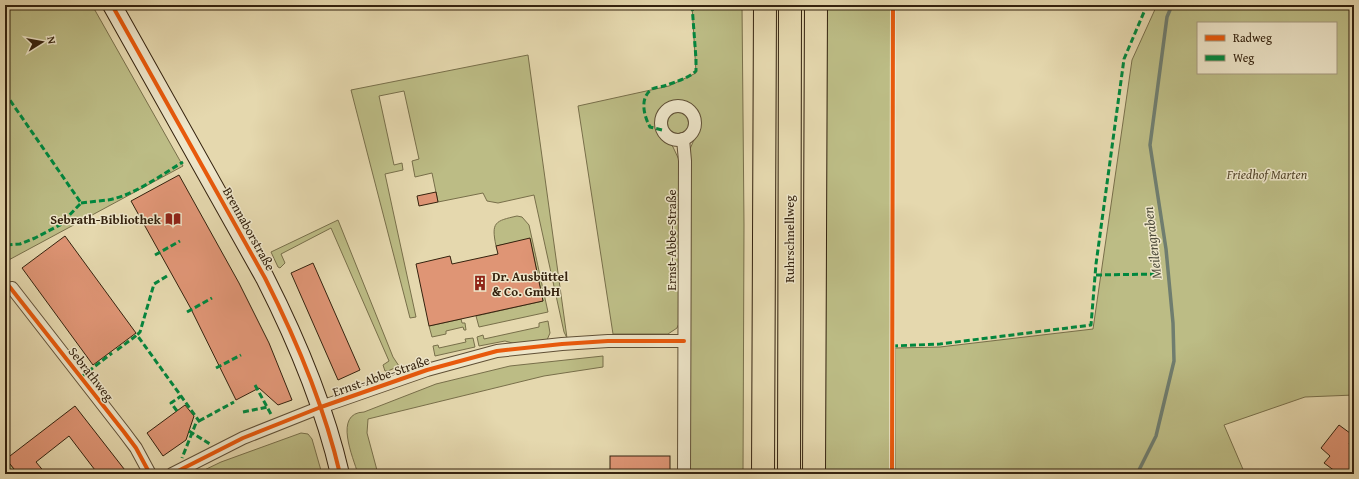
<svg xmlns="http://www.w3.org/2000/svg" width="1359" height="479" font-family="'Gentium Book Plus',serif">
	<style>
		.green { fill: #bcbc85; stroke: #786f4a; fill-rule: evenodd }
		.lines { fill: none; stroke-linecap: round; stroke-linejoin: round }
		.stream { stroke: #6f7d6f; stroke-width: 3.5 }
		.building { fill: #df9575; stroke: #34220e }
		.minor-casing { stroke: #605036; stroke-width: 14 }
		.secondary-casing { stroke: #34220e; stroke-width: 20 }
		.motorway-casing { stroke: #34220e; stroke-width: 24 }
		.minor { stroke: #eee6ca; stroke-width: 12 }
		.secondary { stroke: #eee6ca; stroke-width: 18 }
		.motorway { stroke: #e5d8ae; stroke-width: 22 }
		.quiet { stroke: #00873e; stroke-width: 3; stroke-dasharray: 6 3; stroke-linecap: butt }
		.cycleway-casing { stroke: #eee6ca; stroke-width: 6 }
		.cycleway { stroke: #e8590c; stroke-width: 4 }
		.labels { text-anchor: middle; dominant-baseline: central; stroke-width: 3; stroke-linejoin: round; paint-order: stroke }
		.park-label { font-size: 13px; font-style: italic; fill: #56482c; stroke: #eee6ca }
		.poi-label { font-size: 13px; font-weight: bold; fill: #34220e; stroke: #eee6ca; text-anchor: end }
		.street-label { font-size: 13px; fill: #34220e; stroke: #eee6ca }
		.water-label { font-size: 14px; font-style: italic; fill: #514f3e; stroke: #eee6ca }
	</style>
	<rect width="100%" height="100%" fill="#e5d8ae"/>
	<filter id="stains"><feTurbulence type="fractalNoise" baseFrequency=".005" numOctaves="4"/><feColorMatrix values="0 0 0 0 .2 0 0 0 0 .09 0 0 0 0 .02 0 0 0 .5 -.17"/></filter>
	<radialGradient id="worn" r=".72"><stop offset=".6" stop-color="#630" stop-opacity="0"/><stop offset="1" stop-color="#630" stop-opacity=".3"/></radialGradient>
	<g class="green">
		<polygon points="5,5 92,5 183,166 5,262"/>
		<polygon points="692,5 742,5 744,225 743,474 689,474 690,149 696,135 698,119 692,106 679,101 667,104 658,114 656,128 673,147 680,162 680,321 677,328 668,334 613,334 578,106 669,86 696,73"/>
		<polygon points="826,5 891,5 890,474 825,474"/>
		<path d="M1157 5H1354V395L1305 397 1224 425 1245 474H895V348L940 347 1093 329 1132 60ZM1198 23H1336V73H1198Z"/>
		<polygon points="528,55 567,338 564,332 534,195 498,203 487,201 483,193 438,202 432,173 415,177 412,161 419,159 404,91 379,96 394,165 402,163 403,170 385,174 416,317 410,318 351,90"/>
		<circle cx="678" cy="123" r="11"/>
		<path d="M517 216 522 217 529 225 548 312 479 327 476 316 543 301 530 239 496 246C491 222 495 221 517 216Z"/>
		<polygon points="338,220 393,357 399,366 388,371 385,371 383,365 389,361 331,228 281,254 285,263 280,268 278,267 271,252"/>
		<polygon points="461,319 462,323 465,323 466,330 464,330 463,327 446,331 446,334 432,337 429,326"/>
		<polygon points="548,321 550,333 547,340 516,344 505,341 479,346 477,337 483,335 484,339 539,327 539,323"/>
		<polygon points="473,338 475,347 435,356 433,346 438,345 439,348 466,342 465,339"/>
		<path d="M603 356V367L544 376 368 419 367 433 378 474H358C353 457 333 413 364 412L436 384 510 366Z"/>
		<polygon points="301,433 308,434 312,439 322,474 196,474 221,462"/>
		<polygon points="6,459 18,474 12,474 5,465"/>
	</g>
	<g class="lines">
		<polyline class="stream" points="1137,474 1156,436 1174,361 1173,323 1166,249 1150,145 1167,17 1172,5"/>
	</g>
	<g class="building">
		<polygon points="179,175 239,283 269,343 292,400 278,405 259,388 236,400 190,307 131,201"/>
		<polygon points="436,192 438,202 419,206 417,196"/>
		<polygon points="65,236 136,333 93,365 22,268"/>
		<polygon points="530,238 543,301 429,326 416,264 450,256 452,264 498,254 496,246"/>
		<polygon points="313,263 360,370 338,380 291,273"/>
		<polygon points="185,405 194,416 186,440 163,456 147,433"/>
		<polygon points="75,406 128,474 98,474 69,436 36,462 46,474 18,474 6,459"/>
		<polygon points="1339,425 1354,436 1349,444 1354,449 1354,474 1339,474 1324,463 1330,456 1321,448"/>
		<rect x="610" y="456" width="60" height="18"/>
	</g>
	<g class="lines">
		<defs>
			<g id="minor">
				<circle cx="678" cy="123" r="17"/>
				<polyline points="683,139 685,161 684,474"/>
				<polyline points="12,288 124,432 136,448 150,474"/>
				<polyline points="172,474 243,438 321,407 427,370 497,351 562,344 608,341 684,341"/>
			</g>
			<path id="secondary" d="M112 5 265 278C297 341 324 405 340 474"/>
			<g id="motorway">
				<polyline points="763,474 765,5"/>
				<polyline points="789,474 790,5"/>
				<polyline points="814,474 816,5"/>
			</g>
		</defs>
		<use href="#minor" class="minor-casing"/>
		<use href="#secondary" class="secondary-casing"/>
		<use href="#motorway" class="motorway-casing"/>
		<use href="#minor" class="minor"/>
		<use href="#secondary" class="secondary"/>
		<use href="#motorway" class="motorway"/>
		<g class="quiet">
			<polyline points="5,93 81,203 60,225 35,238 20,244 5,245"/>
			<path d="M662 130 650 127C644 116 639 98 652 89 655 87 661 87 664 86 675 82 687 79 696 71V59L692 5"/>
			<path d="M81 203C90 202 99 201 108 200 135 195 161 175 183 162"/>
			<polyline points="155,255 180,241"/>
			<polyline points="1096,275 1159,274"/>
			<polyline points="167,276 154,284 140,332 137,335 199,421 196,423 182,458"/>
			<polyline points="187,312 212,298"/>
			<polyline points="892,346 940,344 1091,325 1096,264 1124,59 1147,5"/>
			<polyline points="117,350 137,335"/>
			<polyline points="216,368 241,355"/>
			<polyline points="81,377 112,353"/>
			<polyline points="255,385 272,416"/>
			<polyline points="177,411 171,403 181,396"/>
			<polyline points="243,412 268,407"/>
			<polyline points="199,421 234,402"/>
			<polyline points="189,431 210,444"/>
		</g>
		<defs>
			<g id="cycleway">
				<path d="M112 5 265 278C297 341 324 405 340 474"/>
				<polyline points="5,281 124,432 136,448 150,474"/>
				<polyline points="172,474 243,438 321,407 427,370 497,351 562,344 608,341 684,341"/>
				<polyline points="892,474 893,5"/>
			</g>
		</defs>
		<use href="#cycleway" class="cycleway-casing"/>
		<use href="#cycleway" class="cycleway"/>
	</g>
	<defs>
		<symbol id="library-bare" viewBox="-9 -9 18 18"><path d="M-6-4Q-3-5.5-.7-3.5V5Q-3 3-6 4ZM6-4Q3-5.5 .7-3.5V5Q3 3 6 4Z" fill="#8f2418" stroke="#eee6ca" stroke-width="2.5" paint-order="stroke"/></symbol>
		<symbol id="building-bare" viewBox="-9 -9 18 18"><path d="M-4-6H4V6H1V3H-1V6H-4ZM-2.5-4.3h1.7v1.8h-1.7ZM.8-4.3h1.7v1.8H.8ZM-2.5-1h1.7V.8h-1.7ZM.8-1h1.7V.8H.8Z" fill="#8f2418" stroke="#eee6ca" stroke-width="2.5" paint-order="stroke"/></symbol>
	</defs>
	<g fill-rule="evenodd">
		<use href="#library-bare" x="162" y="208" width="22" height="22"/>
		<use href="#building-bare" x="469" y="272" width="22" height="22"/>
	</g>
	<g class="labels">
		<g class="park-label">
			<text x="1267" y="174">Friedhof Marten</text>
		</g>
		<g class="poi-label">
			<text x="161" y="219">Sebrath-Bibliothek</text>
			<text x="492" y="276" text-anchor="start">Dr. Ausbüttel<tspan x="492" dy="15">&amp; Co. GmbH</tspan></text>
		</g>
		<g class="street-label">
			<text transform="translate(249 229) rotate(61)">Brennaborstraße</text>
			<text transform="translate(789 239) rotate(-90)">Ruhrschnellweg</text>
			<text transform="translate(671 240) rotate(-90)">Ernst-Abbe-Straße</text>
			<text transform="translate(91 374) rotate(52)">Sebrathweg</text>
			<text transform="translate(381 376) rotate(-19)">Ernst-Abbe-Straße</text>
		</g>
		<g class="water-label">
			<text transform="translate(1152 243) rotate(-97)">Meilengraben</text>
		</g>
	</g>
	<rect width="1359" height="479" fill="none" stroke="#e5d8ae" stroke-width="20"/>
	<rect x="6" y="6" width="1347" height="467" fill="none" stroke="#34220e" stroke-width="2"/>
	<rect x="10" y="10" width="1339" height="459" fill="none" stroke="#34220e"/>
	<rect x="1197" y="22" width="140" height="52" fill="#eee6ca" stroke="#a4987f"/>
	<rect x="1205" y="35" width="20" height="6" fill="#e8590c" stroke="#a4987f"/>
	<text x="1233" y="42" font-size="12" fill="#34220e">Radweg</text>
	<rect x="1205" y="55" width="20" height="6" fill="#00873e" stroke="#a4987f"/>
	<text x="1233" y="62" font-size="12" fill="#34220e">Weg</text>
	<g transform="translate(42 42) rotate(79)" stroke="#eee6ca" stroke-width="3" paint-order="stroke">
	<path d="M0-3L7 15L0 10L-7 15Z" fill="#34220e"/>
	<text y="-6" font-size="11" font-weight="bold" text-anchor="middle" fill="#34220e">N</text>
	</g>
	<rect width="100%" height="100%" filter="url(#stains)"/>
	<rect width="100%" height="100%" fill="url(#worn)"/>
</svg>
